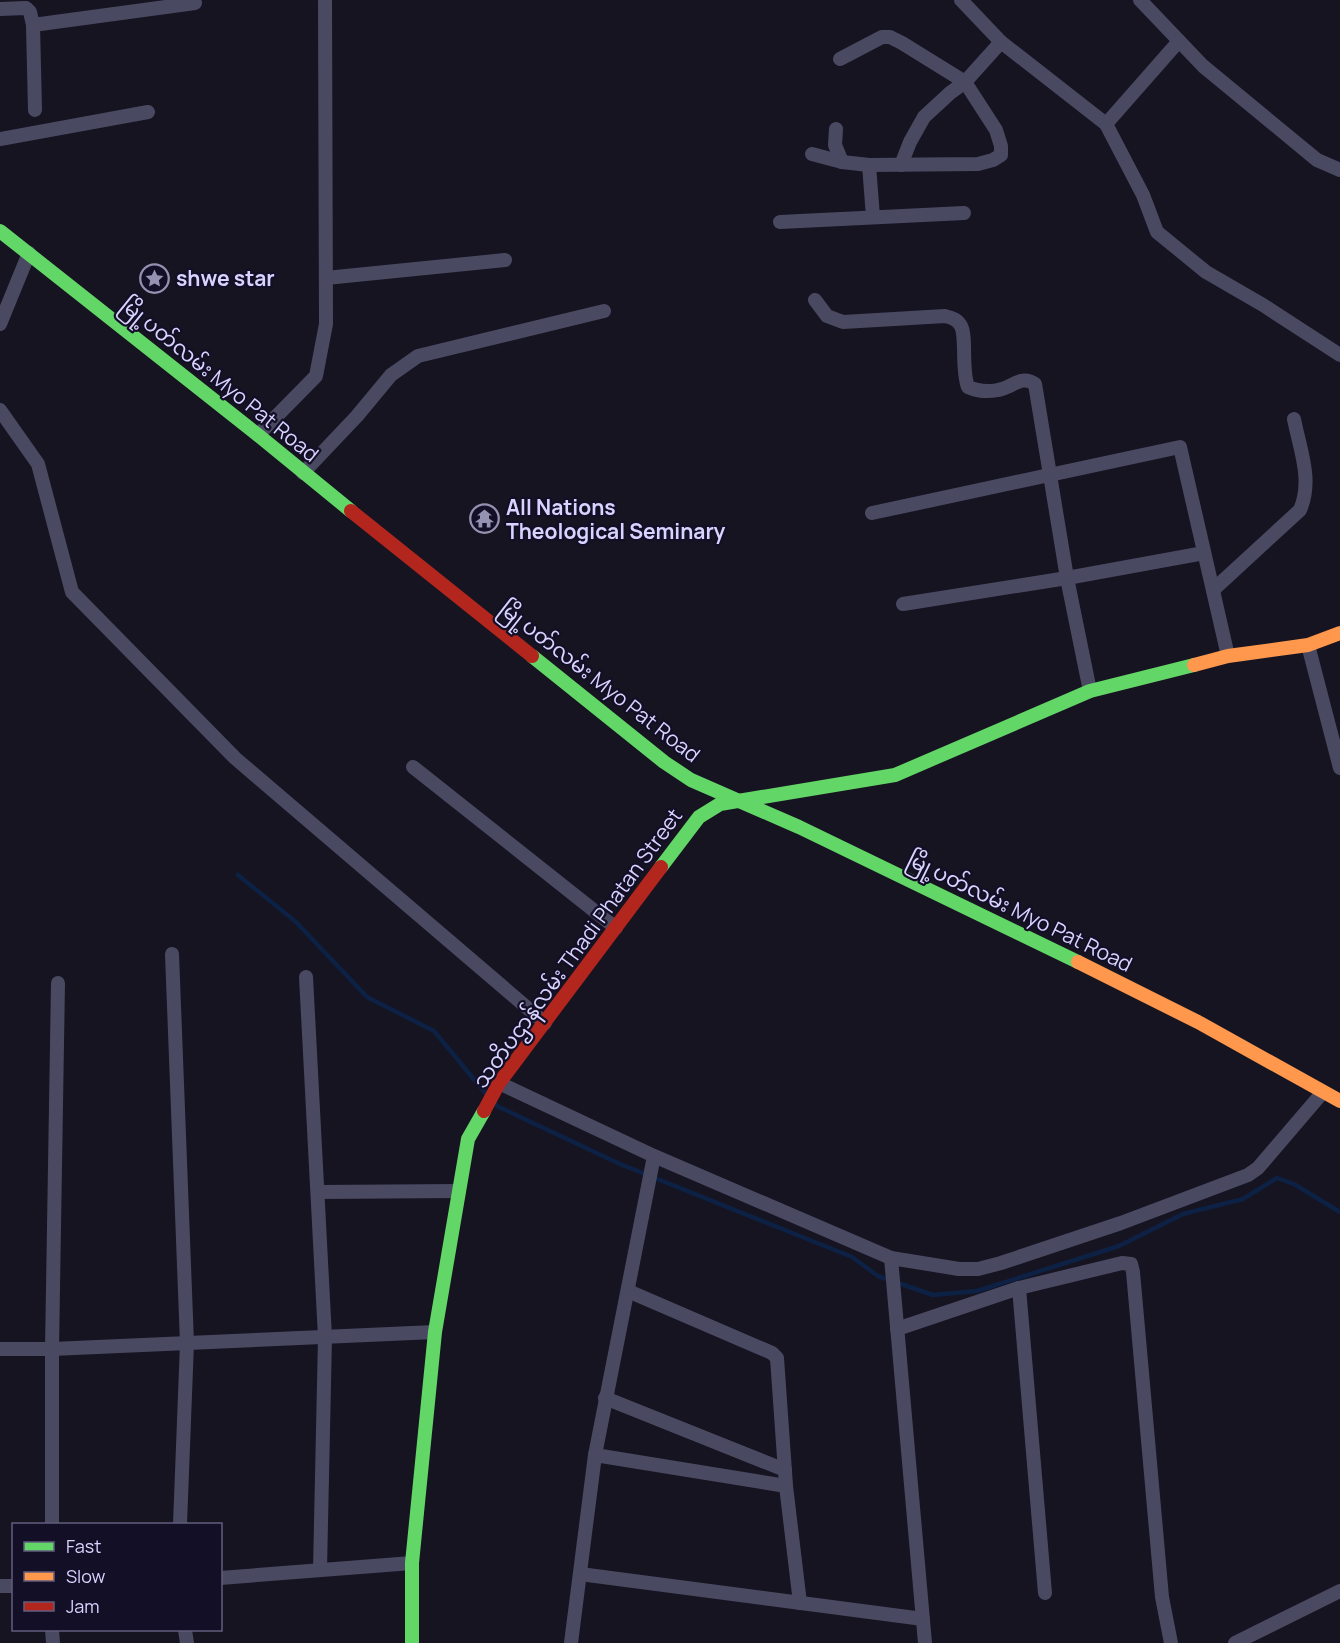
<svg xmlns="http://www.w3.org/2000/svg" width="1340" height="1643" font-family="Manrope,'Noto Sans Myanmar',sans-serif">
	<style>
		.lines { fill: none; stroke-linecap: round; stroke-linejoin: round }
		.stream { stroke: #0d2144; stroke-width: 4.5 }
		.street { stroke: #4a4962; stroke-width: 14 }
		.fast { stroke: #63d668; stroke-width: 14 }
		.slow { stroke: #ff974d; stroke-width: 14 }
		.jam { stroke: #b3261e; stroke-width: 14 }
		.labels { text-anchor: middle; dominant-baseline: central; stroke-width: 4.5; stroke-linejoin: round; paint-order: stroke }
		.poi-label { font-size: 21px; font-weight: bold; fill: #d9d4ff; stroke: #130f26; text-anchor: start }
		.street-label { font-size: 21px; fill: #d9d4ff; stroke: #130f26 }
	</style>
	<rect width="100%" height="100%" fill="#161421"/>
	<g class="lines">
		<g class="stream">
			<polyline points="238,875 296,922 367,997 434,1031 487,1095"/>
			<polyline points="493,1101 497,1106 620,1164 852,1257 878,1276 933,1295 977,1291 1119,1246 1183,1214 1243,1199 1277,1178 1294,1184 1340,1212"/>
		</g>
		<g class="street">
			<polyline points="961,0 1001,42 1106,124 1143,195 1157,232 1206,272 1263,305 1340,355"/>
			<polyline points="1140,0 1203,66 1317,160 1340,170"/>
			<polyline points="0,9 26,8 30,12 33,25 195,3"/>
			<polyline points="33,25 35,110"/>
			<polyline points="1106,124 1179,41"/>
			<polyline points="836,129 835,145 842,162"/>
			<polyline points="0,139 148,112"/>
			<polyline points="812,154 842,162 869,165 978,164 993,160 1001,155 1001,146 996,130 965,82 902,43 890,37 882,37 840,59"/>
			<polyline points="869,165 873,217"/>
			<polyline points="901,165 910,142 924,117 950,93 965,82 1001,42"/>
			<polyline points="780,222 964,213"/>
			<polyline points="326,278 505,260"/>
			<path d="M815 300 827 316 843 322 945 316C952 318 957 319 961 326 967 338 961 369 968 387 977 391 988 392 998 390 1012 388 1021 374 1035 384L1067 578 1090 691"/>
			<polyline points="0,324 29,253"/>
			<polyline points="0,410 38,464 72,592 235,758 545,1023"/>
			<polyline points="258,435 316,376 326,324 325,0"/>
			<polyline points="303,473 357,416 391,375 418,356 604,311"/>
			<polyline points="872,513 1180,447 1228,656"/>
			<path d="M1213 590 1300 510C1313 480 1300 450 1294 419"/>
			<polyline points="903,604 1067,578 1204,553"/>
			<polyline points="1308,645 1340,768"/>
			<polyline points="413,767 616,928"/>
			<polyline points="172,954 187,1343 180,1524"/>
			<polyline points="306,977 325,1337 320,1570"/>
			<polyline points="499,1083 654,1156 891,1258 959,1269 978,1269 1001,1263 1121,1223 1248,1175 1258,1168 1323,1092"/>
			<polyline points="318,1192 459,1191"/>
			<polyline points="891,1258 925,1643"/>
			<polyline points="1019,1288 1045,1593"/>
			<polyline points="628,1291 772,1353 777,1358 786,1486 800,1603"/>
			<polyline points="897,1329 1019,1288 1122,1263 1131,1264 1133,1272 1162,1597 1171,1643"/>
			<polyline points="0,1349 52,1349 435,1332"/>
			<polyline points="605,1398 785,1470"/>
			<polyline points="595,1455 786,1486"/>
			<polyline points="52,1524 52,1349 58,983"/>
			<polyline points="580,1574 923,1619"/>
			<polyline points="220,1578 412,1563"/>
			<polyline points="0,1586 14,1586"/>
			<polyline points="52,1630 53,1643"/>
			<polyline points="185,1630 187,1643"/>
			<polyline points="571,1643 595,1455 654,1156"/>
			<polyline points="1235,1643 1340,1591"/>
		</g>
		<g class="fast">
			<polyline points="0,231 258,435 351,511"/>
			<polyline points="532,656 664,762 691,780 799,827 1078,962"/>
			<polyline points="661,867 699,817 720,804 895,775 1090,691 1194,665"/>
			<polyline points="412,1643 412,1563 435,1332 468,1139 484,1111"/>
		</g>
		<g class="slow">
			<polyline points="1194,665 1228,656 1308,645 1340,633"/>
			<polyline points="1078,962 1198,1022 1340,1101"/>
		</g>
		<g class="jam">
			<polyline points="351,511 532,656"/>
			<polyline points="484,1111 499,1083 661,867"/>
		</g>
	</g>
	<defs>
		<symbol id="sight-ring" viewBox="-11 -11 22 22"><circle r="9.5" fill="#130f26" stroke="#9591b1" stroke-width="1.5"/><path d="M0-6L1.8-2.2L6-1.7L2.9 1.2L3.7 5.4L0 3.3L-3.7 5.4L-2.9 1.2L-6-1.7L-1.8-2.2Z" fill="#9591b1"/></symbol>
		<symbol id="temple-ring" viewBox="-11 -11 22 22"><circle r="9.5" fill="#130f26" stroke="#9591b1" stroke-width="1.5"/><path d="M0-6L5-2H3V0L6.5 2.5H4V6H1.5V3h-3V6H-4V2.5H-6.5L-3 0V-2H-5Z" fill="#9591b1"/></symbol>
	</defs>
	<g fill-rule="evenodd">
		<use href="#sight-ring" x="138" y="262" width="33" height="33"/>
		<use href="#temple-ring" x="468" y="502" width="33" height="33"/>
	</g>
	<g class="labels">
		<g class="poi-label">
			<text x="176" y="278">shwe star</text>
			<text x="506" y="507">All Nations<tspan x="506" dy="24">Theological Seminary</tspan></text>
		</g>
		<g class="street-label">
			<text transform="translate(220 379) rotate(39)">မြို့ပတ်လမ်း Myo Pat Road</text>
			<text transform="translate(600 681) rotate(38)">မြို့ပတ်လမ်း Myo Pat Road</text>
			<text transform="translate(1020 911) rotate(26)">မြို့ပတ်လမ်း Myo Pat Road</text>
			<text transform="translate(577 948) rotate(-54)">သတိပဌာန်လမ်း Thadi Phatan Street</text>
		</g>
	</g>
	<rect x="12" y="1523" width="210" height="108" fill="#130f26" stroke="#625e7d" stroke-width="1.5"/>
	<rect x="24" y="1542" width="30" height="9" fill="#63d668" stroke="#625e7d" stroke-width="1.5"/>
	<text x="66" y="1553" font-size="18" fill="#d9d4ff">Fast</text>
	<rect x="24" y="1572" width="30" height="9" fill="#ff974d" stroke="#625e7d" stroke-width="1.5"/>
	<text x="66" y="1583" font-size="18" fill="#d9d4ff">Slow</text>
	<rect x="24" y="1602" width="30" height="9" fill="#b3261e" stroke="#625e7d" stroke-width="1.5"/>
	<text x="66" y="1613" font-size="18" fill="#d9d4ff">Jam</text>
</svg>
